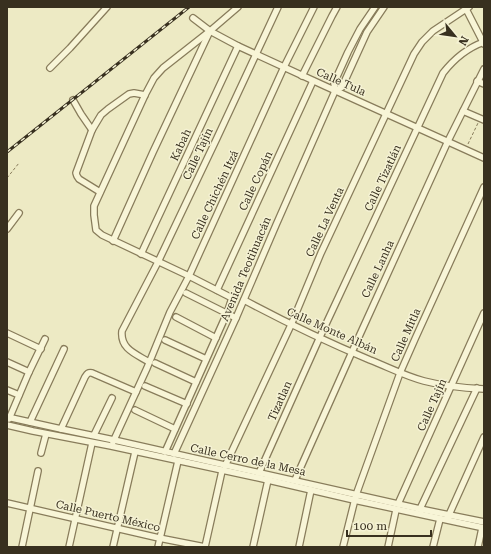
<svg xmlns="http://www.w3.org/2000/svg" width="491" height="554" font-family="'Roboto Serif',serif">
	<style>
		.lines { fill: none; stroke-linecap: round; stroke-linejoin: round }
		.minor-casing { stroke: #887c5b; stroke-width: 8 }
		.path { stroke: #887c5b; stroke-width: 1; stroke-dasharray: 3 2; stroke-linecap: butt }
		.minor { stroke: #f8f5d7; stroke-width: 5.5 }
		.rail-casing { stroke: #38301f; stroke-width: 3 }
		.rail { stroke: #f5f2d4; stroke-width: 1.5; stroke-dasharray: 4.5; stroke-linecap: butt }
		.labels { text-anchor: middle; dominant-baseline: central; stroke-width: 3; stroke-linejoin: round; paint-order: stroke }
		.street-label { font-size: 11px; fill: #38301f; stroke: #f5f2d4 }
	</style>
	<rect width="100%" height="100%" fill="#edeac4"/>
	<g class="lines">
		<defs>
			<g id="minor">
				<polyline points="466,9 484,44"/>
				<polyline points="193,18 210,31 238,46 325,86 484,158"/>
				<polyline points="50,68 70,48 107,7"/>
				<polyline points="302,76 332,16 337,7"/>
				<polyline points="477,81 484,84"/>
				<polyline points="335,91 342,87 367,32 384,7"/>
				<polyline points="335,91 334,83 348,52 360,29 375,7"/>
				<polyline points="73,100 81,114 92,130"/>
				<polyline points="463,111 484,120"/>
				<polyline points="100,192 79,179 77,176 76,173 92,130 101,115 108,109 129,94 134,93 145,95"/>
				<polyline points="7,229 19,213"/>
				<polyline points="113,241 153,152 209,33"/>
				<polyline points="141,254 238,46"/>
				<polyline points="217,290 313,81"/>
				<polyline points="186,293 236,318"/>
				<path d="M244 300C285 322 327 342 370 360 388 367 405 376 424 381 443 386 464 388 484 389"/>
				<polyline points="176,317 216,338"/>
				<polyline points="7,333 41,349"/>
				<polyline points="165,340 206,359"/>
				<polyline points="7,362 29,372"/>
				<path d="M149 362C136 354 120 349 122 331L158 262 217 138 278 7"/>
				<polyline points="155,363 196,382"/>
				<polyline points="145,386 187,404"/>
				<polyline points="7,390 19,395"/>
				<polyline points="135,410 175,429"/>
				<polyline points="7,417 61,429 114,440 420,509 484,522"/>
				<polyline points="9,419 29,372 45,339"/>
				<polyline points="30,422 64,349"/>
				<polyline points="7,425 33,431 111,446 268,480 354,500 484,528"/>
				<path d="M61 429 85 377C87 374 88 372 92 373L136 392"/>
				<polyline points="94,435 112,398"/>
				<polyline points="113,442 147,368 170,312 189,276 284,67 314,7"/>
				<polyline points="165,452 227,313 232,298 189,276 102,235 96,230 94,215 94,206 145,95 154,78 163,68 210,31 238,7"/>
				<polyline points="41,453 46,434"/>
				<polyline points="174,454 236,318 276,225 335,91"/>
				<polyline points="225,466 291,325 321,253 414,54 422,42 433,31 469,7"/>
				<path d="M259 473 272 444 319 339 443 73C454 59 467 48 484 42"/>
				<polyline points="295,480 352,352 448,141 484,69"/>
				<polyline points="7,503 159,538 205,547"/>
				<polyline points="398,504 484,313"/>
				<polyline points="420,509 477,388"/>
				<polyline points="448,517 484,437"/>
				<polyline points="22,547 38,471"/>
				<polyline points="69,547 92,443"/>
				<polyline points="113,547 135,452"/>
				<polyline points="158,547 178,461"/>
				<polyline points="205,547 222,471"/>
				<polyline points="253,547 268,480"/>
				<polyline points="299,547 311,490"/>
				<polyline points="343,547 356,495 400,373 415,339 484,187"/>
				<polyline points="388,547 396,510"/>
				<polyline points="433,547 440,519"/>
				<polyline points="478,547 482,528"/>
			</g>
		</defs>
		<use href="#minor" class="minor-casing"/>
		<g class="path">
			<polyline points="468,144 478,123"/>
			<polyline points="7,178 19,163"/>
		</g>
		<use href="#minor" class="minor"/>
		<defs>
			<polyline id="rail" points="7,152 189,7"/>
		</defs>
		<use href="#rail" class="rail-casing"/>
		<use href="#rail" class="rail"/>
	</g>
	<g class="labels">
		<g class="street-label">
			<text transform="translate(341 82) rotate(24)">Calle Tula</text>
			<text transform="translate(181 145) rotate(-65)">Kabah</text>
			<text transform="translate(198 154) rotate(-65)">Calle Tajín</text>
			<text transform="translate(383 178) rotate(-65)">Calle Tizatlán</text>
			<text transform="translate(256 181) rotate(-65)">Calle Copán</text>
			<text transform="translate(215 195) rotate(-65)">Calle Chichén Itzá</text>
			<text transform="translate(325 222) rotate(-65)">Calle La Venta</text>
			<text transform="translate(246 269) rotate(-67)">Avenida Teotihuacán</text>
			<text transform="translate(378 269) rotate(-65)">Calle Lanha</text>
			<text transform="translate(332 331) rotate(24)">Calle Monte Albán</text>
			<text transform="translate(406 335) rotate(-66)">Calle Mitla</text>
			<text transform="translate(280 401) rotate(-66)">Tizatlan</text>
			<text transform="translate(432 405) rotate(-66)">Calle Tajín</text>
			<text transform="translate(248 460) rotate(12)">Calle Cerro de la Mesa</text>
			<text transform="translate(108 516) rotate(13)">Calle Puerto México</text>
		</g>
	</g>
	<rect width="491" height="554" fill="none" stroke="#38301f" stroke-width="16"/>
	<g transform="translate(455 36) rotate(119)" stroke="#f5f2d4" stroke-width="3" paint-order="stroke">
	<path d="M0-3L7 15L0 10L-7 15Z" fill="#38301f"/>
	<text y="-6" font-size="11" font-weight="bold" text-anchor="middle" fill="#38301f">N</text>
	</g>
	<path d="M347 530v6h84v-6" fill="none" stroke="#38301f" stroke-width="2"/>
	<text x="353" y="530" font-size="12" fill="#38301f" stroke="#f5f2d4" stroke-width="3" paint-order="stroke">100 m</text>
</svg>
